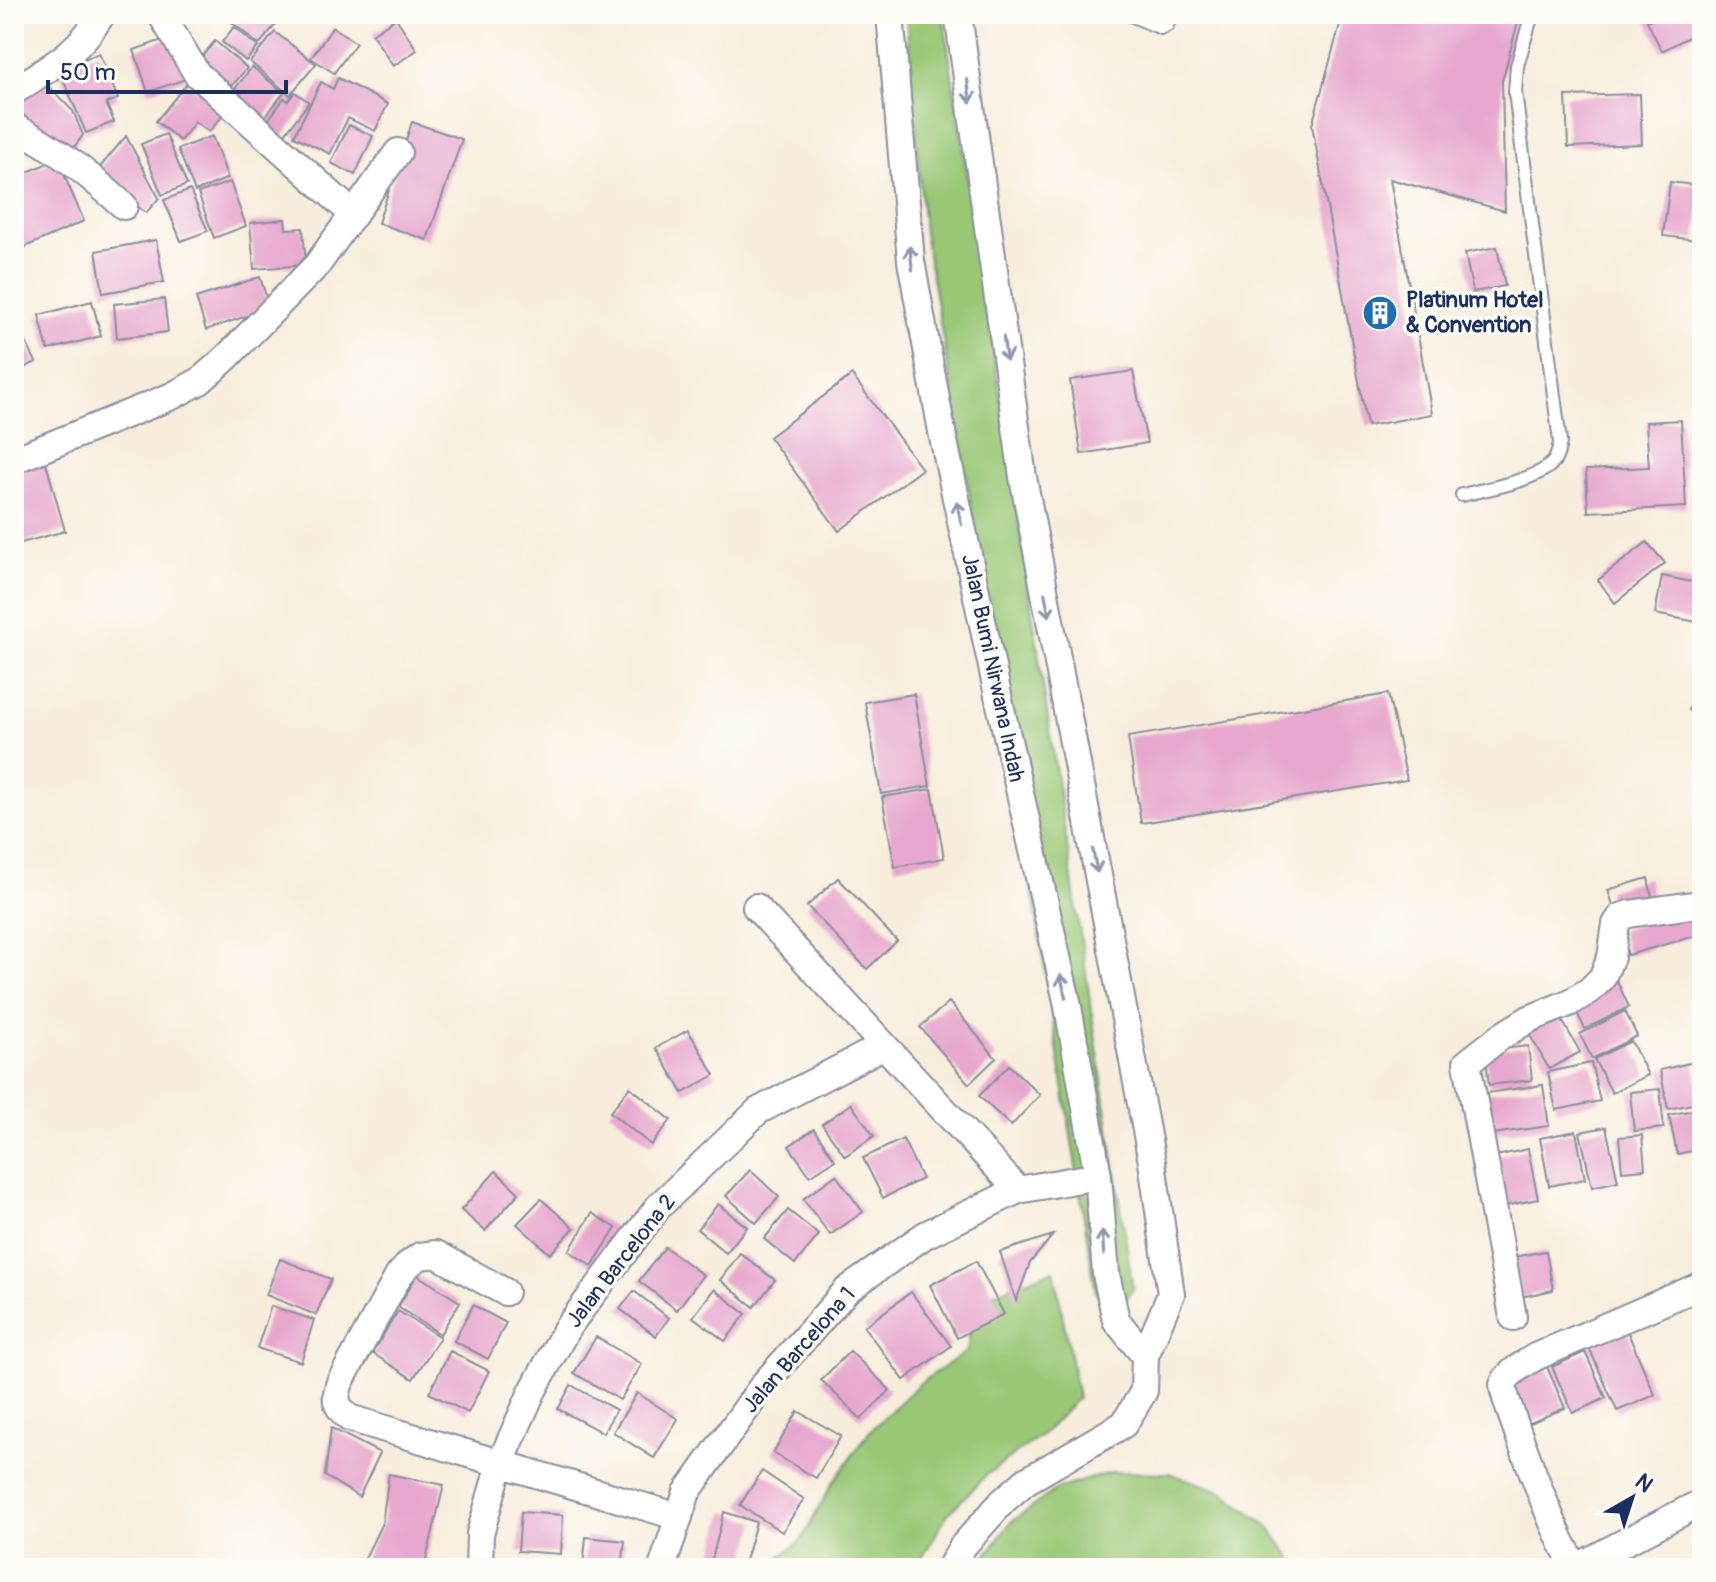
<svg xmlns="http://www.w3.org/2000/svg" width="1716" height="1582" font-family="Pangolin,sans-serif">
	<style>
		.green { fill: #99c775; stroke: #5a7b6a; stroke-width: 2 }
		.building { fill: #e7a7ce }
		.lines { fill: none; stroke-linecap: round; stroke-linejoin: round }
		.lane-casing { stroke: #8a8e9d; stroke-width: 16 }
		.street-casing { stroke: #8a8e9d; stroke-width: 30 }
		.lane { stroke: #fff; stroke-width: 12 }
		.street { stroke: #fff; stroke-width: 26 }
		.oneway { stroke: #8d97ae }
		.labels { text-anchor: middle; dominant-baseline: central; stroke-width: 7; stroke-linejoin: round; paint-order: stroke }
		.poi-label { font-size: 22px; font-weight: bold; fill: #1b2f5e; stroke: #fdfcf7; text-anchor: start }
		.street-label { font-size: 22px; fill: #1b2f5e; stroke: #fdfcf7 }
	</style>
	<rect width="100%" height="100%" fill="#fdfcf7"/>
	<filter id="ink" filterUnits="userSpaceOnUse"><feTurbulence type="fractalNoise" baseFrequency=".0125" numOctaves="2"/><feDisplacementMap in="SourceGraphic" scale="16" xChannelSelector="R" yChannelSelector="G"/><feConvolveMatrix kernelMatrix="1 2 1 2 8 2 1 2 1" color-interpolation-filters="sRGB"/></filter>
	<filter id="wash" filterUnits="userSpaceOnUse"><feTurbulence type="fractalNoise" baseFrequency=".006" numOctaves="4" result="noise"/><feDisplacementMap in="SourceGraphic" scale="32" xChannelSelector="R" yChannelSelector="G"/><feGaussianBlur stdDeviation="1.8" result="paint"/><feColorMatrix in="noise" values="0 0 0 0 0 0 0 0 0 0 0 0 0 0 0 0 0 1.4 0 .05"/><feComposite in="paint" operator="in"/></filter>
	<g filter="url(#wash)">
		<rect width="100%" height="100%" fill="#f8eddc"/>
		<g class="green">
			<polygon points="906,14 943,14 1133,1289 1117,1312 1096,1293 958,423 924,232"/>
			<polygon points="1054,1270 1078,1398 1045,1432 985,1476 947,1515 916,1568 765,1568 801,1541 832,1484 870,1431 919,1384 967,1351 975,1300"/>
			<polygon points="1112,1472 1169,1473 1223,1492 1269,1527 1299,1568 977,1568 1011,1522 1057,1489"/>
		</g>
		<g id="blocks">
			<g class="building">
				<polygon points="232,14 263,14 276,24 259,45 228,19"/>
				<polygon points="1343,14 1520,14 1502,81 1505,211 1390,179 1432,414 1367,426 1312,125"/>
				<polygon points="1661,14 1694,14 1702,30 1662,51 1647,21"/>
				<polygon points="396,18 417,50 393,66 372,34"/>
				<polygon points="234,27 258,47 246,61 222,42"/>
				<polygon points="333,27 356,43 334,73 311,58"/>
				<polygon points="275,32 316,64 290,95 250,62"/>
				<polygon points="171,37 186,79 148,92 134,50"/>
				<polygon points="215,41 247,68 225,94 193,67"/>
				<polygon points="99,53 118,99 106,103 114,122 86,133 59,70"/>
				<polygon points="252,67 284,93 259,124 227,99"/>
				<polygon points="40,78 73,111 83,135 69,154 14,107"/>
				<polygon points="338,78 388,104 375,131 348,118 330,154 294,136 321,82 333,89"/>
				<polygon points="188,82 225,113 209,132 195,122 180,141 156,121"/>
				<polygon points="295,92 309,102 279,142 262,129 284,98 288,101"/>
				<polygon points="1640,94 1642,144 1568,147 1566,96"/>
				<polygon points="412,122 462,139 427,240 378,223"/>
				<polygon points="349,125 373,136 355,175 331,163"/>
				<polygon points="166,134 187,185 162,195 141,144"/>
				<polygon points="126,136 159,198 146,213 95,173"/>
				<polygon points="212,136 228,178 195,192 178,149"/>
				<polygon points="57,159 84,221 14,252 14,178"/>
				<polygon points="230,182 246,226 214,238 198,193"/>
				<polygon points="1670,182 1702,186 1696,240 1663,236"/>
				<polygon points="190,190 208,231 181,241 164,200"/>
				<polygon points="285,219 286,229 303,228 306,265 254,269 250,223"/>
				<polygon points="156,240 164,282 103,293 96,251"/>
				<polygon points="1497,247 1505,286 1473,292 1465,253"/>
				<polygon points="260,277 270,308 206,330 196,298"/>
				<polygon points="164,299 168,332 117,338 114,304"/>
				<polygon points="92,301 101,336 48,350 39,315"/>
				<polygon points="14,318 36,362 14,373"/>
				<polygon points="1133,371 1147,443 1081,454 1070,380"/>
				<polygon points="852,375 922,469 839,531 769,437"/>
				<polygon points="1681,420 1686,507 1588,512 1586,470 1649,467 1646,422"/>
				<polygon points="46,463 65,531 14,545 14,472"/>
				<polygon points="1647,542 1665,563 1615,603 1598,580"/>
				<polygon points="1662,576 1702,584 1702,623 1655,614"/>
				<polygon points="1702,690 1702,719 1688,710"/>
				<polygon points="914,694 930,786 881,794 865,702"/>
				<polygon points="1388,694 1407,780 1141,823 1128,737"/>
				<polygon points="932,789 944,858 895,867 882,797"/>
				<polygon points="838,878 897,941 867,969 807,906"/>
				<polygon points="1648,878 1652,897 1615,911 1608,890"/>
				<polygon points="1702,908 1702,934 1628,955 1621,930"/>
				<polygon points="1617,981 1629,1007 1585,1029 1572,1003"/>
				<polygon points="949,1002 996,1058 969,1084 920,1027"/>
				<polygon points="1625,1011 1637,1036 1592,1059 1580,1034"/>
				<polygon points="1558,1013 1580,1052 1549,1069 1527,1030"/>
				<polygon points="688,1030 715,1075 683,1093 656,1048"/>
				<polygon points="1631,1041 1648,1075 1612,1093 1594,1059"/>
				<polygon points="1528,1046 1532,1080 1489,1085 1485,1051"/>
				<polygon points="1694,1062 1702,1102 1668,1109 1660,1070"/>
				<polygon points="1591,1063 1600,1101 1556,1110 1548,1072"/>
				<polygon points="1009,1065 1040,1095 1011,1126 979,1096"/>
				<polygon points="1543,1085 1549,1126 1492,1134 1486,1093"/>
				<polygon points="630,1087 671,1120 651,1145 610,1112"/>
				<polygon points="1660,1089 1664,1128 1634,1131 1630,1092"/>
				<polygon points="851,1104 874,1136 845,1156 822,1124"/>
				<polygon points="1702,1108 1702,1149 1677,1154 1669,1115"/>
				<polygon points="1606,1127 1618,1181 1592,1187 1580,1132"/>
				<polygon points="814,1129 835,1160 810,1176 789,1146"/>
				<polygon points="1576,1131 1585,1179 1549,1186 1540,1138"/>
				<polygon points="1642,1135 1645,1169 1622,1171 1619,1137"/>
				<polygon points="903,1139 922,1179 883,1198 863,1158"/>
				<polygon points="1528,1149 1538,1199 1505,1206 1496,1156"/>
				<polygon points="750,1170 779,1197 756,1223 726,1196"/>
				<polygon points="496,1171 519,1193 485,1231 461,1210"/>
				<polygon points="836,1175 863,1212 830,1235 803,1199"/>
				<polygon points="541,1199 574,1228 550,1254 517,1224"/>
				<polygon points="718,1204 747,1227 726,1253 697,1229"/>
				<polygon points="788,1210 819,1235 795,1264 764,1239"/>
				<polygon points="592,1213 616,1228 592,1266 569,1251"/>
				<polygon points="1053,1235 1030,1263 1016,1301 1000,1252"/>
				<polygon points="665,1247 703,1275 677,1310 639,1281"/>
				<polygon points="1546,1251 1553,1290 1521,1297 1513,1257"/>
				<polygon points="740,1253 775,1280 754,1307 720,1280"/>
				<polygon points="280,1259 331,1279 316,1315 266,1295"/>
				<polygon points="976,1261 1004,1314 957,1338 930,1285"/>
				<polygon points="417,1275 460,1302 440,1334 398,1307"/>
				<polygon points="714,1289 746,1314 725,1341 693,1317"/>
				<polygon points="634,1291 669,1318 656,1336 620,1309"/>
				<polygon points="911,1292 951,1346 904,1380 864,1327"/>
				<polygon points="473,1305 506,1323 488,1359 454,1341"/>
				<polygon points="271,1306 314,1320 301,1362 257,1348"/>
				<polygon points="398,1311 440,1337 413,1379 372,1353"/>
				<polygon points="1625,1326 1655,1395 1617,1411 1587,1343"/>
				<polygon points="596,1337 642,1364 620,1400 574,1373"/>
				<polygon points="450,1351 489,1371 468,1413 429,1393"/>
				<polygon points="850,1351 890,1390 861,1419 821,1380"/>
				<polygon points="1585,1352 1606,1398 1573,1413 1552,1367"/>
				<polygon points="1547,1367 1565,1408 1526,1425 1508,1384"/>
				<polygon points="571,1385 616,1410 603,1433 558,1409"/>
				<polygon points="637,1393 678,1419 654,1458 613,1432"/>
				<polygon points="798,1411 841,1436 816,1478 773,1453"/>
				<polygon points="331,1428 380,1453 359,1497 325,1476"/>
				<polygon points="762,1471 804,1499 782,1532 740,1505"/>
				<polygon points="389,1474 444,1485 424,1568 360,1568 382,1523"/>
				<polygon points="521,1512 563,1515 561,1554 518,1551"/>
				<polygon points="724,1512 756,1522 743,1568 729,1568 711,1563"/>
				<polygon points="586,1537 625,1541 622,1568 583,1568"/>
			</g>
		</g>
	</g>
	<g filter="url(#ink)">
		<use href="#blocks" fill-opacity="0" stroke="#8a8e9d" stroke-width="2"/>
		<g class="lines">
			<defs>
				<g id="lane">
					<polyline points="1128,14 1161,28 1167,25 1172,14"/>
					<path d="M1462 495C1486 489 1540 480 1554 461 1558 455 1559 449 1560 442L1515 92 1517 66 1532 14"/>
				</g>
				<g id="street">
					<polyline points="161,14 197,74 354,215"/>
					<polyline points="890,14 911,261 943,437 999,700 1067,1001 1098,1176 1106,1274 1116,1320 1145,1356 1171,1294 1152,1162 1023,477 958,14"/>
					<path d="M14 91C52 66 77 54 102 14"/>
					<path d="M14 127C56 147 90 176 124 206"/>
					<polyline points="14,460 172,396 200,381 226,358 317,265 398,152"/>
					<polyline points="756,907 1018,1190"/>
					<path d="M505 1292 436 1254 420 1256 409 1264 399 1275 340 1382C334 1400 335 1405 349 1418L679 1517"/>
					<polyline points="1513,1317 1467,1063 1500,1037 1529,1019 1569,1003 1589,991 1602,978 1611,957 1616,924 1621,917 1629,914 1692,905 1702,905"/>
					<path d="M1575 1567C1569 1556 1563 1546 1558 1534 1550 1518 1501 1393 1503 1385 1507 1372 1525 1364 1535 1357L1702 1285"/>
					<polyline points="479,1568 480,1534 500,1464 532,1392 567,1328 659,1206 758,1111 883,1046"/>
					<polyline points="662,1568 687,1492 764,1384 847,1290 925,1235 1018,1190 1098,1176"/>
					<polyline points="950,1568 963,1546 1003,1501 1026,1481 1124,1424 1144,1391 1145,1356"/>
					<polyline points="1575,1568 1702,1502"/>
				</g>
			</defs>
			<use href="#lane" class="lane-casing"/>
			<use href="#street" class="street-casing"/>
			<use href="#lane" class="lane"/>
			<use href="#street" class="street"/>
		</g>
		<defs><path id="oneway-shaft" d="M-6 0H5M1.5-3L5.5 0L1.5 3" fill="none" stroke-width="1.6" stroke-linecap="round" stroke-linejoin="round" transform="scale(2)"/></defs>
		<g class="oneway">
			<use href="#oneway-shaft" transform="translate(969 91) rotate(82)"/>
			<use href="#oneway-shaft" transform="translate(911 258) rotate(-97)"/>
			<use href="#oneway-shaft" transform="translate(1005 349) rotate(82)"/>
			<use href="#oneway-shaft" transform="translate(959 513) rotate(-102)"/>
			<use href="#oneway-shaft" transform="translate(1047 605) rotate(79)"/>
			<use href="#oneway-shaft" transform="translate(1095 861) rotate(79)"/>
			<use href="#oneway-shaft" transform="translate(1063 986) rotate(-103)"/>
			<use href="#oneway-shaft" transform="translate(1103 1243) rotate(-94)"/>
		</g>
	</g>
	<defs>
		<symbol id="building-disc" viewBox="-11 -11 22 22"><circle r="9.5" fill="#1f6fb2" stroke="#fdfcf7"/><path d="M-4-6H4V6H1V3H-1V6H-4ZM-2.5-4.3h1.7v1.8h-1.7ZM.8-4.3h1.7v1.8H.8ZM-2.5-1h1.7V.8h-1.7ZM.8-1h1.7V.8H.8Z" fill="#fff"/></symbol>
	</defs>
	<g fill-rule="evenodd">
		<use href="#building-disc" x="1360" y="293" width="40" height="40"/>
	</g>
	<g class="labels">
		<g class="poi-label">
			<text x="1406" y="300">Platinum Hotel<tspan x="1406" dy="25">&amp; Convention</tspan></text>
		</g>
		<g class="street-label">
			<text transform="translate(993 668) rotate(78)">Jalan Bumi Nirwana Indah</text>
			<text transform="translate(621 1261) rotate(-52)">Jalan Barcelona 2</text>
			<text transform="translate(799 1350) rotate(-49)">Jalan Barcelona 1</text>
		</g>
	</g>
	<rect width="1716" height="1582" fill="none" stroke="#fdfcf7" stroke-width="48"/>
	<g transform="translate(1632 1498) rotate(39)" stroke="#fdfcf7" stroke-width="6" paint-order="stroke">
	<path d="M0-6L14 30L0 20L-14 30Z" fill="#1b2f5e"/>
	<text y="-12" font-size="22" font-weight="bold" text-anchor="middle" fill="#1b2f5e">N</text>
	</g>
	<path d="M48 80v12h238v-12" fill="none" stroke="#1b2f5e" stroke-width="4"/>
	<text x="60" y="80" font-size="24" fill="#1b2f5e" stroke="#fdfcf7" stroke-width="6" paint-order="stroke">50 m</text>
</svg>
